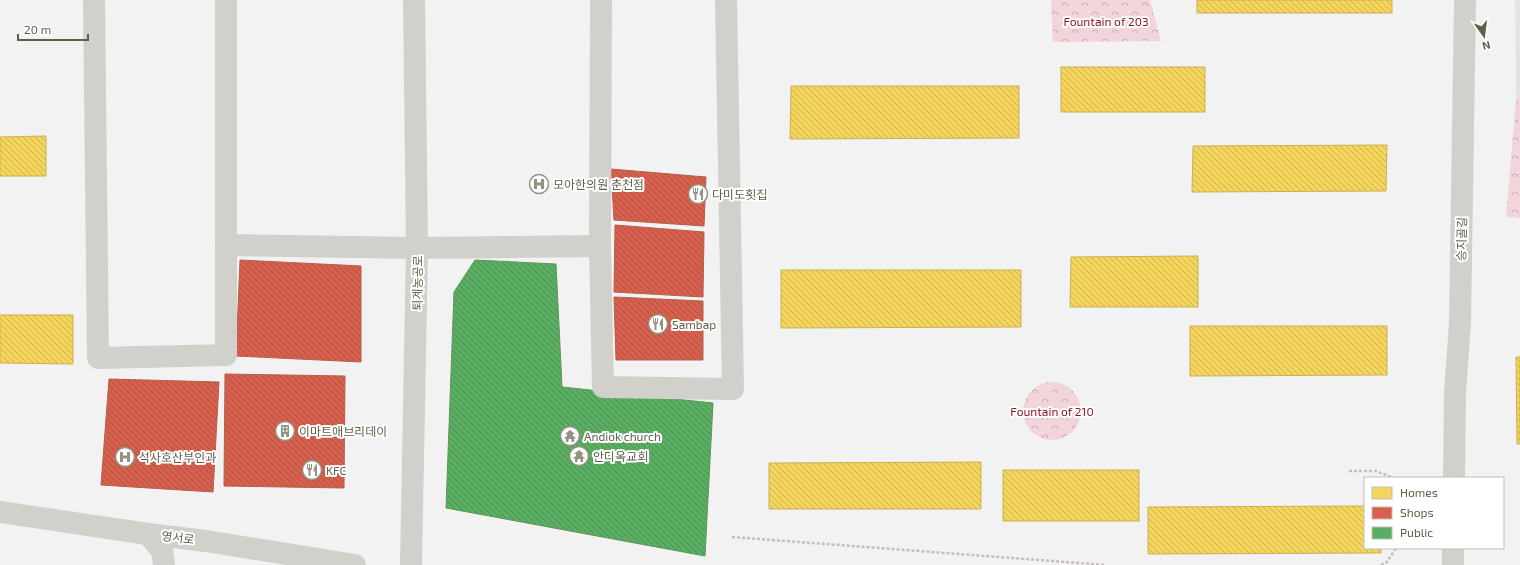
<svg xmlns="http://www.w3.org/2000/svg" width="1520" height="565" font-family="'Exo 2','Noto Sans KR',sans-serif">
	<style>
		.education { fill: #e3e3e3 }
		.park { fill: url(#park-crowns) }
		.homes { fill: url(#homes-back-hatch); stroke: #c9b156 }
		.shops { fill: url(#shops-back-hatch); stroke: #b35f4b }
		.public { fill: url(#public-back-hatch); stroke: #5c9659 }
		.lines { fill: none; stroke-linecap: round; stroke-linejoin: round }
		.path { stroke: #c9bdbc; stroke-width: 2.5; stroke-dasharray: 3 2; stroke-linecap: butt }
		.minor { stroke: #d1d0cb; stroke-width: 22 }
		.labels { text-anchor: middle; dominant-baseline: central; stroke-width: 4; stroke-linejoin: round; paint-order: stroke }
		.park-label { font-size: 12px; fill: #871218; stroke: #fff }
		.poi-label { font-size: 12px; fill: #605e47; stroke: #fff; text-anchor: start }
		.street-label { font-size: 12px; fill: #605e47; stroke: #fff }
	</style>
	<defs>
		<pattern id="park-crowns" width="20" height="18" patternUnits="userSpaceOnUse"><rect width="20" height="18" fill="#f2d5da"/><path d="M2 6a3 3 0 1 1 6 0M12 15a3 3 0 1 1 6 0" fill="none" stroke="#c7b0b3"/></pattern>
		<pattern id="homes-back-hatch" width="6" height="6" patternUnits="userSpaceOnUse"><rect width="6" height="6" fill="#f6d55c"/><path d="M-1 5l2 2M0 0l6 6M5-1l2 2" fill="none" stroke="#cbb04e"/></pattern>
		<pattern id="shops-back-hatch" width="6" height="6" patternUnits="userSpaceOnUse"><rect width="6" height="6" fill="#d6604d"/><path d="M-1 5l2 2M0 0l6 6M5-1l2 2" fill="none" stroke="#b15242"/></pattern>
		<pattern id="public-back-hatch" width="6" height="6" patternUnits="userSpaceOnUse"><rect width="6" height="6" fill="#5aae61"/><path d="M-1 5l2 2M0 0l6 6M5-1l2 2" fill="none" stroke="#4e9152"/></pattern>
	</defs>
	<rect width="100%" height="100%" fill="#f2f2f2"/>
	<polygon class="education" points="1515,0 1520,0 1520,99 1516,99"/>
	<g class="park">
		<polygon points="1051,0 1150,0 1161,41 1053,42"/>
		<polygon points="1516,99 1520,99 1520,218 1506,217"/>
		<circle cx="1052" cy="411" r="29"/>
	</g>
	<g class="homes">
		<rect x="1197" y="0" width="195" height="13"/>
		<rect x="1061" y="67" width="144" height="45"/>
		<polygon points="791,86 1019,86 1019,138 790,139"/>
		<polygon points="46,136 46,176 0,176 0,137"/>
		<polygon points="1387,145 1386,191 1192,192 1193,146"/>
		<polygon points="1198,256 1198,307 1070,307 1071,257"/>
		<polygon points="781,270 1021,270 1021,327 781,328"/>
		<polygon points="0,315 73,315 73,364 0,363"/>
		<polygon points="1190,326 1387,326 1387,375 1190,376"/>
		<polygon points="1516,357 1520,357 1520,444 1517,444"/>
		<polygon points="981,462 981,509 769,509 769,463"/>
		<rect x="1003" y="470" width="136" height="51"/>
		<polygon points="1365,506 1365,548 1381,548 1381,553 1148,554 1148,507"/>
	</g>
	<g class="shops">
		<polygon points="611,169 706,177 704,226 614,220"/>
		<polygon points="615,225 704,232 703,297 614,292"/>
		<polygon points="240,260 361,266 361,362 236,356"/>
		<polygon points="614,297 703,301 703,360 616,360"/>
		<polygon points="225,374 345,376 344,488 224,486"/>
		<polygon points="109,379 219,382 213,492 101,485"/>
	</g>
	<polygon class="public" points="475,260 556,264 562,387 713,403 705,556 446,508 454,292"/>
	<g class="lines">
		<g class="path">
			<polyline points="1349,471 1376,471 1394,478"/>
			<polyline points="732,537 1106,565"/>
			<polyline points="1381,565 1387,562 1396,548"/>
		</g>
		<g class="minor">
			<polyline points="94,0 98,358 226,355 226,0"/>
			<polyline points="601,0 600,246 603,387 733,389 726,0"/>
			<polyline points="226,245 417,248 600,246"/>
			<polyline points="1454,478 1455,392 1460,323 1465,0"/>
			<polyline points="0,512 148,534 206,541 355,565"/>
			<polyline points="148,534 162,551 164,565"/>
			<polyline points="411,565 417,248 414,0"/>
			<polyline points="1453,565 1453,548"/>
		</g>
	</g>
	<defs>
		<symbol id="hospital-ring" viewBox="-11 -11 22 22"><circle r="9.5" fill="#fff" stroke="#939283" stroke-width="1.5"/><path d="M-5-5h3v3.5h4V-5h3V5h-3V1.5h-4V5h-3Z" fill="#939283"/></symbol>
		<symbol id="restaurant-ring" viewBox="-11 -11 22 22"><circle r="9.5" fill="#fff" stroke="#939283" stroke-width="1.5"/><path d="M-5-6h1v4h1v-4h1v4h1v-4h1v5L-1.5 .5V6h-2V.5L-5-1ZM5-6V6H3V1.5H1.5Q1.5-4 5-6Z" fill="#939283"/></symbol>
		<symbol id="building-ring" viewBox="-11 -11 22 22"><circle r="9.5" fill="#fff" stroke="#939283" stroke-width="1.5"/><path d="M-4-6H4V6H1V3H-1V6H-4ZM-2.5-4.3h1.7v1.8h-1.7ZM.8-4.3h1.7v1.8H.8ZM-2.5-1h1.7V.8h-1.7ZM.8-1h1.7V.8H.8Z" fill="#939283"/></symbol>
		<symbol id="temple-ring" viewBox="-11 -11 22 22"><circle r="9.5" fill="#fff" stroke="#939283" stroke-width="1.5"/><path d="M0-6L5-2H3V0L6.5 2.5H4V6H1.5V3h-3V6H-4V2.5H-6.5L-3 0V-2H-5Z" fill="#939283"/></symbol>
	</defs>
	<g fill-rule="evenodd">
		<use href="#hospital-ring" x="528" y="173" width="22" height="22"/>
		<use href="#restaurant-ring" x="687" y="183" width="22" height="22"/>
		<use href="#restaurant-ring" x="647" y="313" width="22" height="22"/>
		<use href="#building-ring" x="274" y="420" width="22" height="22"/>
		<use href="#temple-ring" x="559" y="425" width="22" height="22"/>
		<use href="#temple-ring" x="568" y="445" width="22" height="22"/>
		<use href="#hospital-ring" x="114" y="446" width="22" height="22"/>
		<use href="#restaurant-ring" x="301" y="459" width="22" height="22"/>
	</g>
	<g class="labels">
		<g class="park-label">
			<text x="1106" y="21">Fountain of 203</text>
			<text x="1052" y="411">Fountain of 210</text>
		</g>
		<g class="poi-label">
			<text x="553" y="184">모아한의원 춘천점</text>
			<text x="712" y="194">다미도횟집</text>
			<text x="672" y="324">Sambap</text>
			<text x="299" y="431">이마트애브리데이</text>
			<text x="584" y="436">Andiok church</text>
			<text x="593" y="456">안디옥교회</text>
			<text x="139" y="457">석사호산부인과</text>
			<text x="326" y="470">KFC</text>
		</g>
		<g class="street-label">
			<text transform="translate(1461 239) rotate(-89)">승지골길</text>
			<text transform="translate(417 283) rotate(-89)">퇴계농공로</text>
			<text transform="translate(178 537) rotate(7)">영서로</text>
		</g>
	</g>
	<rect x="1364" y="477" width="140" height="72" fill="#ffffff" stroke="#bfbfb5"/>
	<rect x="1372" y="487" width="20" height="12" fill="#f6d55c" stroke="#bfbfb5"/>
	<text x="1400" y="497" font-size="12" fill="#605e47">Homes</text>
	<rect x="1372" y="507" width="20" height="12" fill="#d6604d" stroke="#bfbfb5"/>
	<text x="1400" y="517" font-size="12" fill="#605e47">Shops</text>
	<rect x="1372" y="527" width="20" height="12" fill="#5aae61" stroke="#bfbfb5"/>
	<text x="1400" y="537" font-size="12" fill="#605e47">Public</text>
	<g transform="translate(1484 36) rotate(166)" stroke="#ffffff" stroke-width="3" paint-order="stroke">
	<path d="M0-3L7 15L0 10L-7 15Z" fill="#605e47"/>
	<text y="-6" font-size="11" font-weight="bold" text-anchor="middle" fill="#605e47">N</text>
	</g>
	<path d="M18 34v6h70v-6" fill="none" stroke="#605e47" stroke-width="2"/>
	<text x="24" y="34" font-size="12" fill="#605e47" stroke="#ffffff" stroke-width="3" paint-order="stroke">20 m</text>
</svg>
